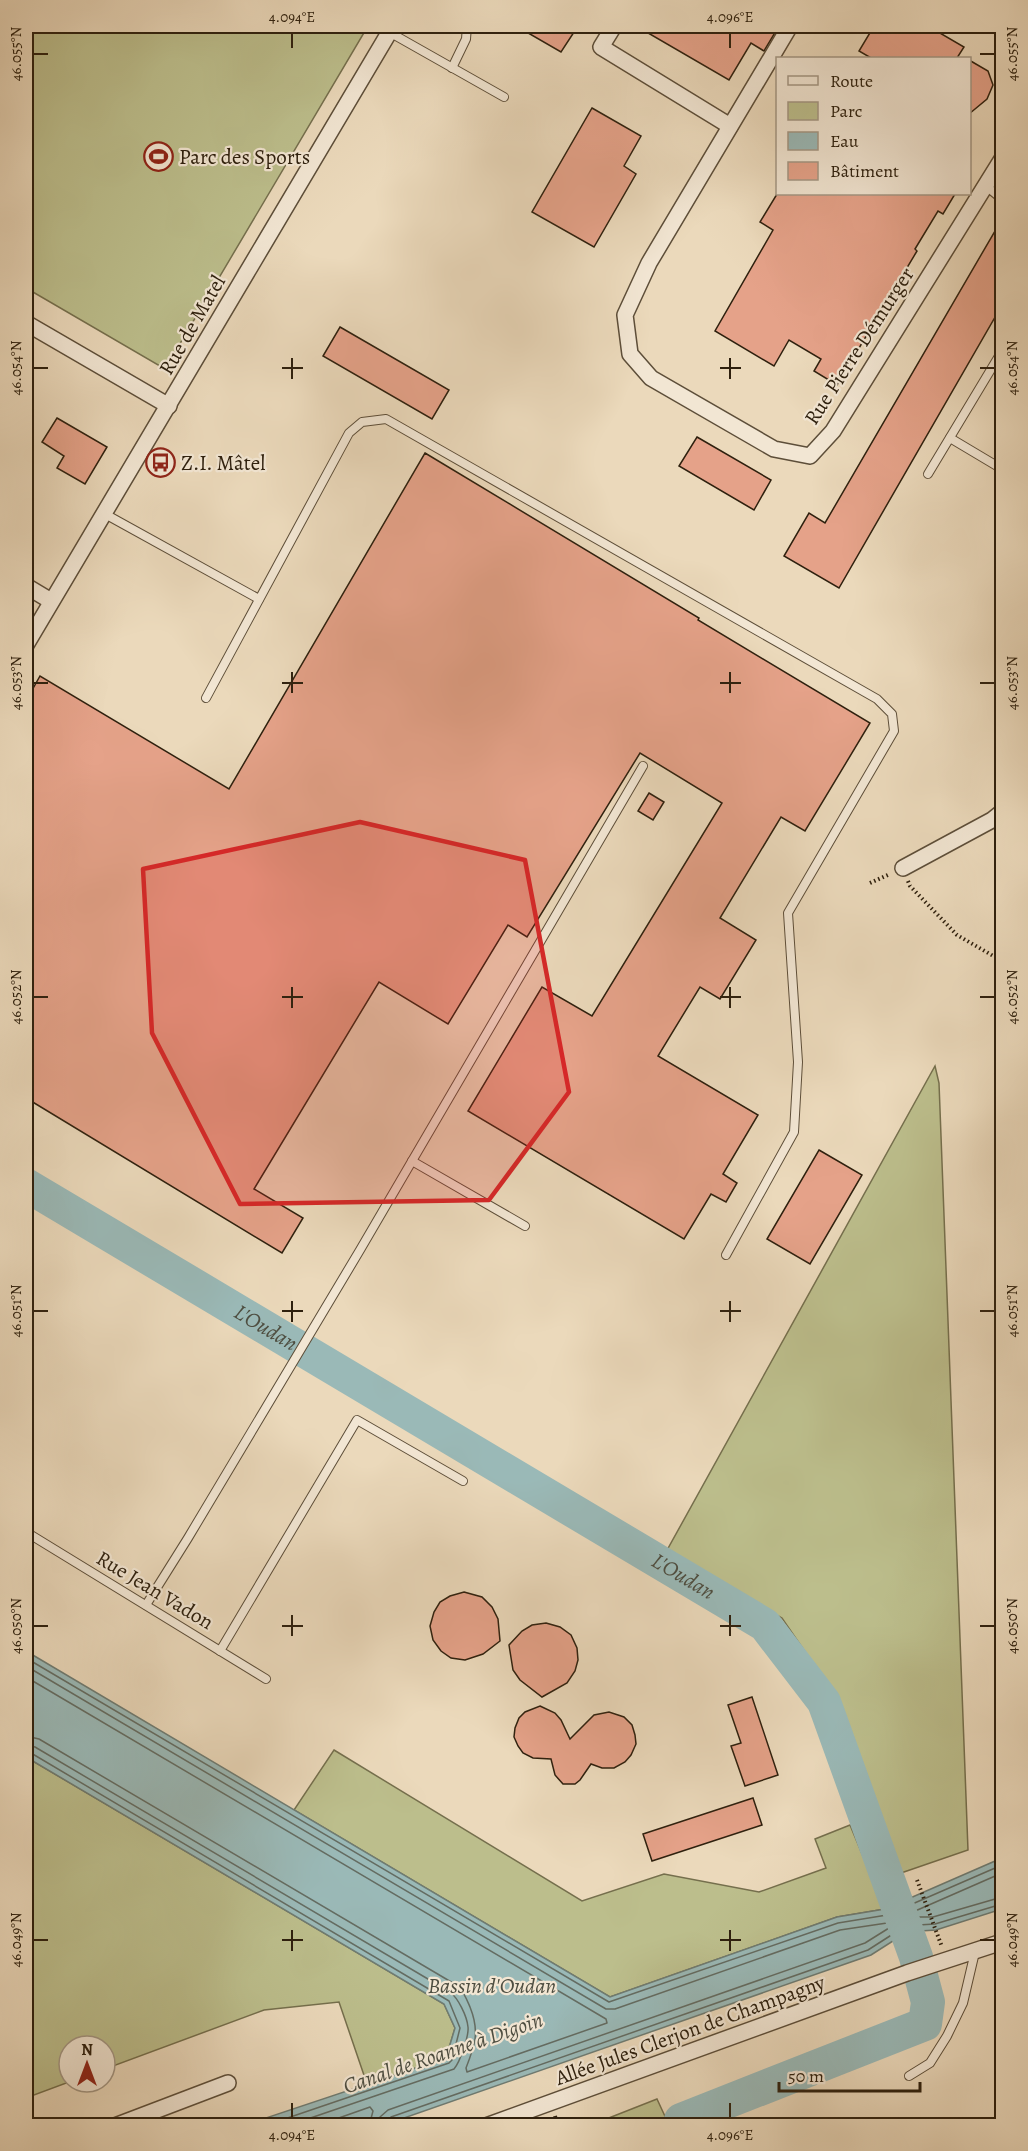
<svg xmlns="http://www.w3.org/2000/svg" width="1028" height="2151" font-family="Alegreya,serif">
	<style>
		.green { fill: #bcbe8c; stroke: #756f4d; stroke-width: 1.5 }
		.water { fill: #9ab9b7; stroke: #6f7c73; stroke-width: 1.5 }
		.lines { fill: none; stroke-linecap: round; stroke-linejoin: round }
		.shore { stroke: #646c62; stroke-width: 1.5 }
		.river { stroke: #9ab9b7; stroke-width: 34 }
		.building { fill: #e5a289; stroke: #2e200e; stroke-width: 1.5 }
		.service-casing { stroke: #5d4e39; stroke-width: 10 }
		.minor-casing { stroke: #5d4e39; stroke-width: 18 }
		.path { stroke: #2e200e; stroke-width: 4; stroke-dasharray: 1.5 3; stroke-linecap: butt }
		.service { stroke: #f2e6d3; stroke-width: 8 }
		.minor { stroke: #f2e6d3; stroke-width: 15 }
		.marked { fill: #d62828; fill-opacity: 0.2; stroke: #d62828; stroke-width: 4.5; stroke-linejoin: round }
		.ticks { fill: none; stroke: #2e200e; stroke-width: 2 }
		.labels { text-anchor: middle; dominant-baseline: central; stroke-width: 4.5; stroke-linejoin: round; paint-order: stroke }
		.poi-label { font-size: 21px; fill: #2e200e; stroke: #f2e6d3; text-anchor: start }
		.street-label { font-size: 21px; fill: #2e200e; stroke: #f2e6d3 }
		.water-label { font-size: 22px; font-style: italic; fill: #4e4e41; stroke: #f2e6d3 }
		.neatline { fill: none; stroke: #2e200e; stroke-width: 2 }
		.ticks-label { font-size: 15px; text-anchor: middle; fill: #2e200e }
	</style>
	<rect width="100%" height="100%" fill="#ebd9bb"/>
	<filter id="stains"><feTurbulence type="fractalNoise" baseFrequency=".00333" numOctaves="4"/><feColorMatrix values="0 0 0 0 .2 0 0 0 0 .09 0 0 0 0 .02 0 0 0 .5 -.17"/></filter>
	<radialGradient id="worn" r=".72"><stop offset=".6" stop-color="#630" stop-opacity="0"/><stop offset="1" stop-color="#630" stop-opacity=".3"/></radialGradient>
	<g class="green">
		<polygon points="26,26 368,26 165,369 26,288"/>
		<polygon points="935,1066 939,1083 968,1850 901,1873 834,1694 782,1618 666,1552"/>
		<polygon points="334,1750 582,1901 664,1874 759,1892 826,1868 815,1839 850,1825 885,1909 837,1917 610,1997 294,1810"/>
		<polygon points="26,1757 444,2004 455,2028 446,2058 367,2084 339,2002 264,2010 105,2069 105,2046 69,2046 69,2082 26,2098"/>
		<polygon points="657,2099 669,2125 591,2125"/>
	</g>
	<g class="water">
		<path d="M1002 1034V1114C992 1086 992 1061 1002 1034Z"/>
		<polygon points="26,1651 610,1997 837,1917 885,1909 1002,1858 1002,1909 936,1930 920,1931 896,1939 871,1955 384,2125 245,2125 446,2058 455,2028 444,2004 26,1757"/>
	</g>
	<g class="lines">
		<g class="shore">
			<polyline points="26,1658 609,2002 838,1923 887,1915 1002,1865"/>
			<polyline points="26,1666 606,2009 615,2009 840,1930 887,1923 890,1925 889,1928 865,1943 388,2110 380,2117 378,2126"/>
			<path d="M26 1677 606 2019 607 2023 467 2072 466 2068C475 2045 480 2032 470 2007 467 2000 464 1992 458 1986L39 1739 26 1736"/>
			<path d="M26 1745 35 1747 450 1992C458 1998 467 2016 468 2027 469 2036 460 2062 454 2069L287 2126"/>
			<polyline points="26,1752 31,1753 449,2001 460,2028 452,2060 449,2063 264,2126"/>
			<polyline points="1002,1873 906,1915 904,1918 908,1921 918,1917 933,1917 1002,1897"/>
			<polyline points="316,2126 370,2107 373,2111 369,2126"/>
			<polyline points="386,2126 387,2120 391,2117 868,1950 893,1934 918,1925 935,1924 1002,1904"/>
		</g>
		<path class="river" id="s1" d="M26 1185 765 1625 824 1702 916 1957 928 2002 925 2024 681 2120 683 2126"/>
	</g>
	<g class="building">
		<polygon points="516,26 578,26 561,52"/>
		<polygon points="636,26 779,26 764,51 751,43 729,80"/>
		<polygon points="874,26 928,26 964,47 957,58 871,58 859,51"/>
		<polygon points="969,60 988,71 993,85 987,99 969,114"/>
		<polygon points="592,108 641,136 624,166 636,174 594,247 532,212"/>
		<polygon points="777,194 955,194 943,214 938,211 915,249 917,251 837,385 814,371 821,359 789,340 774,366 715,331 773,230 760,222"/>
		<polygon points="1002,219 1002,305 839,588 784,556 809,513 825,523"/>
		<polygon points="340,327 449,390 432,419 323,356"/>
		<polygon points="57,418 107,447 85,484 57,468 64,456 42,442"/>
		<polygon points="697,437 771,480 754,510 679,466"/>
		<polygon points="425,453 699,618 698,620 870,723 805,831 781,817 720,918 756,940 720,999 700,987 658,1056 758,1115 723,1174 737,1183 726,1202 711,1194 684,1239 468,1111 542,987 592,1016 722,803 640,753 527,937 508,925 448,1024 379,982 254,1189 303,1218 282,1253 26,1098 26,701 40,676 229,789"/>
		<polygon points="649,793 664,802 653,820 638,811"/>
		<polygon points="819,1150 862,1175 810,1264 767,1239"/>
		<polygon points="464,1592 482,1597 492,1607 498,1619 500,1641 483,1654 465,1660 451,1658 441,1651 433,1640 430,1626 434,1612 440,1602 450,1596"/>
		<polygon points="546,1623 560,1627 571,1635 577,1648 578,1660 575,1671 567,1683 542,1697 520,1680 513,1670 509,1645 522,1631 532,1625"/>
		<polygon points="752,1697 778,1775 745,1786 731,1746 741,1743 728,1705"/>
		<polygon points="540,1706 555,1713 561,1720 570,1739 594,1715 609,1712 624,1717 632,1725 635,1735 636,1744 631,1755 625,1762 614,1768 602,1768 591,1764 580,1780 575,1784 563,1784 555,1775 551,1759 533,1758 523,1753 518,1746 514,1737 515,1728 519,1718 525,1712"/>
		<polygon points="753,1798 762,1825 652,1861 643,1834"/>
	</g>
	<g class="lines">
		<defs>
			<g id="service">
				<polyline points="389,32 504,97"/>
				<polyline points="452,68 466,39 467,26"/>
				<polyline points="986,186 1002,199"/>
				<polyline points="950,438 1002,469"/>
				<polyline points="928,474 1002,351"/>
				<polyline points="105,514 259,599"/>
				<polyline points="206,698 349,433 362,422 386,419 877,699 892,714 894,731 788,913 798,1062 794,1132 726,1255"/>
				<polyline points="412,1161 525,1226"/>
				<polyline points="26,1532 266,1679"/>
				<polyline points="146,1605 188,1538 360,1250 643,766"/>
				<polyline points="220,1651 357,1420 463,1481"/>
				<polyline points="909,2076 930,2063 947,2036 963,2003 975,1952"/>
			</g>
			<g id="minor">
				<polyline points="614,26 601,47 730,126"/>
				<polyline points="790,26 649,263 625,315 630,354 651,378 774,449 810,456 833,431 1002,159"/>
				<polyline points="26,323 169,406"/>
				<polyline points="26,586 51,601"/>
				<polyline points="26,645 393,26"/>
				<polyline points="903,868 992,820 1002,812"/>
				<polyline points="115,2126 228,2083"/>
				<polyline points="486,2126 907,1973 1002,1942"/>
			</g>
		</defs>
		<use href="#service" class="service-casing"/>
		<use href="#minor" class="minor-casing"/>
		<g class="path">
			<polyline points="908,881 910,886 957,935 1002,961"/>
			<polyline points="870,883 890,874"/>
			<polyline points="917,1880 942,1947"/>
			<polyline points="555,2116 557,2126"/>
		</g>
		<use href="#service" class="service"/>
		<use href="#minor" class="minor"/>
	</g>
	<path class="marked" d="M360 822 525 860 569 1092 489 1200 240 1204 152 1033 143 869Z"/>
	<path class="ticks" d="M292 33V48M730 33V48M33 54H48M980 54H995M292 358V379M730 358V379M33 368H48M282 368H303M720 368H741M980 368H995M292 672V693M730 672V693M33 683H48M282 683H303M720 683H741M980 683H995M292 987V1008M730 987V1008M33 997H48M282 997H303M720 997H741M980 997H995M292 1301V1322M730 1301V1322M33 1311H48M282 1311H303M720 1311H741M980 1311H995M292 1615V1636M730 1615V1636M33 1626H48M282 1626H303M720 1626H741M980 1626H995M292 1930V1951M730 1930V1951M33 1940H48M282 1940H303M720 1940H741M980 1940H995M292 2103V2118M730 2103V2118"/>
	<defs>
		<symbol id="stadium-ring" viewBox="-11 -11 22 22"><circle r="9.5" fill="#f2e6d3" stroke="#8f2418" stroke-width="1.5"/><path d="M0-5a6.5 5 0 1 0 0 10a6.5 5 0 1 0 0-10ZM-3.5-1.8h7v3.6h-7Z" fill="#8f2418"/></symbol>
		<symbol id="bus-ring" viewBox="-11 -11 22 22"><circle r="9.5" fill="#f2e6d3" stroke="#8f2418" stroke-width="1.5"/><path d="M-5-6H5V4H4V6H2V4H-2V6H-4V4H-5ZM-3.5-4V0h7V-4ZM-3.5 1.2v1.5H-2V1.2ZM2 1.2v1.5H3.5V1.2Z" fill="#8f2418"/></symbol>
	</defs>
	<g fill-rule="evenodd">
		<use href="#stadium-ring" x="142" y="140" width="33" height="33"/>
		<use href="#bus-ring" x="144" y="446" width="33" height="33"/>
	</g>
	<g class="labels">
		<g class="poi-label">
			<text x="179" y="157">Parc des Sports</text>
			<text x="181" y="463">Z.I. Mâtel</text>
		</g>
		<g class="street-label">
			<text transform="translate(192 325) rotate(-60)">Rue de Matel</text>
			<text transform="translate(859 346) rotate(-57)">Rue Pierre Démurger</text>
			<text transform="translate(155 1590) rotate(31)">Rue Jean Vadon</text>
			<text transform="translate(690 2030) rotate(-20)">Allée Jules Clerjon de Champagny</text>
		</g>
		<g class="water-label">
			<text stroke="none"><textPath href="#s1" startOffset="279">L'Oudan</textPath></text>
			<text stroke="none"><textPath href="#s1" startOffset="765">L'Oudan</textPath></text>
			<text x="492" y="1986">Bassin d'Oudan</text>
			<text transform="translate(443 2053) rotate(-19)">Canal de Roanne à Digoin</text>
		</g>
	</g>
	<rect width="1028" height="2151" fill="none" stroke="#ebd9bb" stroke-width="66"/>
	<rect x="776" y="57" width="195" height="138" fill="#f2e6d3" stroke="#a49784" stroke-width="1.5"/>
	<rect x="788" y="76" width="30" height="9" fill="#f2e6d3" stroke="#a49784" stroke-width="1.5"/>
	<text x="830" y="87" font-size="18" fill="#2e200e">Route</text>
	<rect x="788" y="102" width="30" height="18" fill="#bcbe8c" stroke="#a49784" stroke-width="1.5"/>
	<text x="830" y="117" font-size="18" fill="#2e200e">Parc</text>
	<rect x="788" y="132" width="30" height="18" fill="#9ab9b7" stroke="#a49784" stroke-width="1.5"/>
	<text x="830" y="147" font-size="18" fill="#2e200e">Eau</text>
	<rect x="788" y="162" width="30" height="18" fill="#e5a289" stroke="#a49784" stroke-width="1.5"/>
	<text x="830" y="177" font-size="18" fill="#2e200e">Bâtiment</text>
	<g transform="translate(87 2064)"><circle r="28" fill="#f2e6d3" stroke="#a49784" stroke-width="1.5"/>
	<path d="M0-4.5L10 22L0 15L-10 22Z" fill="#8f2418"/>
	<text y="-9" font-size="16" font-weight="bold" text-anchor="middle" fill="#2e200e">N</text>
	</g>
	<path d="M779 2082v9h141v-9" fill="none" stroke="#2e200e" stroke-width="3"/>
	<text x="788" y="2082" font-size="18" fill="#2e200e" stroke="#f2e6d3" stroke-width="4.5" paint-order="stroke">50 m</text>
	<rect x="33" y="33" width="962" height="2085" class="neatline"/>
	<g class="ticks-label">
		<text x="292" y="22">4.094°E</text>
		<text x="730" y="22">4.096°E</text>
		<text transform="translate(16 54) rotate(-90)" y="5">46.055°N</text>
		<text transform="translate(1012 54) rotate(-90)" y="5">46.055°N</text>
		<text transform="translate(16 368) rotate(-90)" y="5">46.054°N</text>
		<text transform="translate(1012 368) rotate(-90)" y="5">46.054°N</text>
		<text transform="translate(16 683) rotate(-90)" y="5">46.053°N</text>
		<text transform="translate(1012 683) rotate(-90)" y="5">46.053°N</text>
		<text transform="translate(16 997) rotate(-90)" y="5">46.052°N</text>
		<text transform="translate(1012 997) rotate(-90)" y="5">46.052°N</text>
		<text transform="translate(16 1311) rotate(-90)" y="5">46.051°N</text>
		<text transform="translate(1012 1311) rotate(-90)" y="5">46.051°N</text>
		<text transform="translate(16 1626) rotate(-90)" y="5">46.050°N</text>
		<text transform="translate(1012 1626) rotate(-90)" y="5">46.050°N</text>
		<text transform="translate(16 1940) rotate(-90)" y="5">46.049°N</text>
		<text transform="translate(1012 1940) rotate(-90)" y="5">46.049°N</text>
		<text x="292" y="2140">4.094°E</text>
		<text x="730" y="2140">4.096°E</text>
	</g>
	<rect width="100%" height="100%" filter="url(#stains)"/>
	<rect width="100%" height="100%" fill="url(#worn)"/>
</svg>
